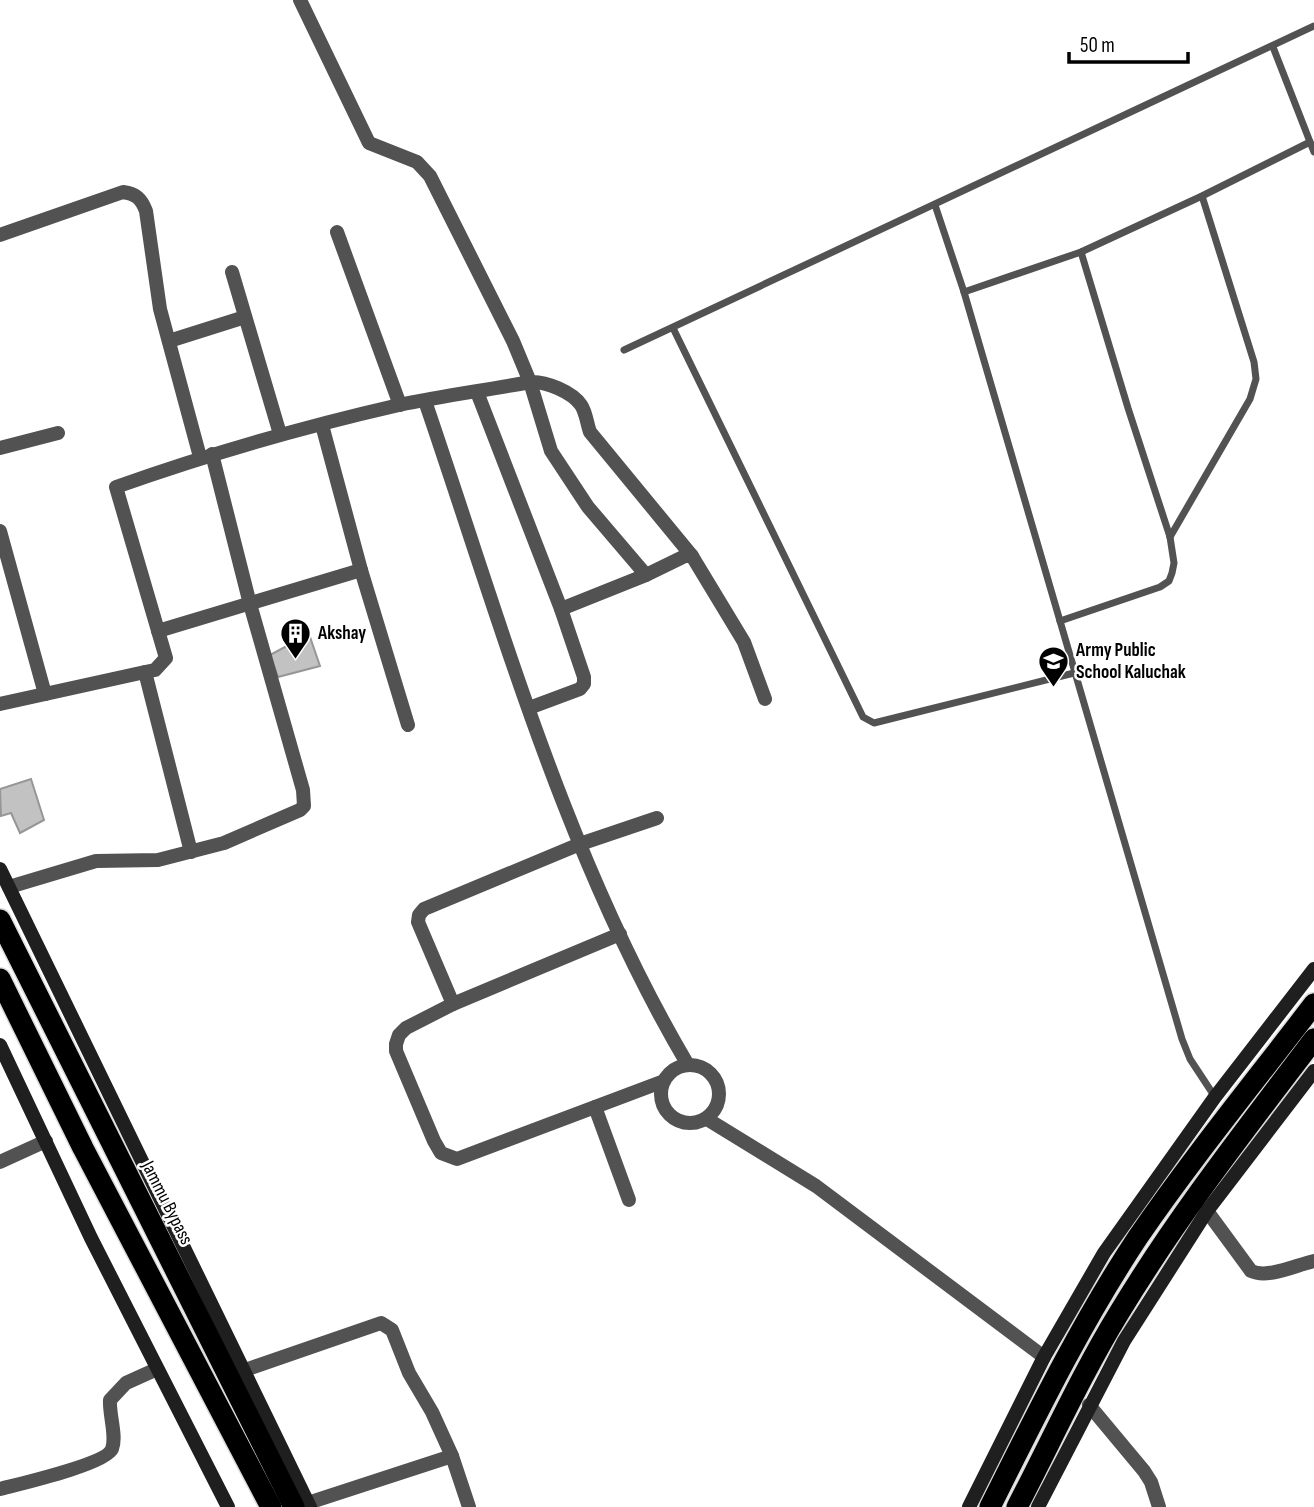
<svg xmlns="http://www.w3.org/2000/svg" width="1314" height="1507" font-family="'Sofia Sans Condensed',sans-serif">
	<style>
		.building { fill: #c2c2c2; stroke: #969696; stroke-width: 2 }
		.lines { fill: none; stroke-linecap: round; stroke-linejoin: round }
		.highway-casing { stroke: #dbdbdb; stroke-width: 24 }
		.lane { stroke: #525252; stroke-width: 7 }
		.street { stroke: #525252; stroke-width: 14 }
		.secondary { stroke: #1f1f1f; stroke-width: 14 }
		.highway { stroke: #000; stroke-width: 21 }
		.labels { text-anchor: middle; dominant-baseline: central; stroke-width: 5; stroke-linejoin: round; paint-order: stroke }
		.poi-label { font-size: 19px; font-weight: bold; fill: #000; stroke: #fff; text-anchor: start }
		.street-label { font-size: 19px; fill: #000; stroke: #fff }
	</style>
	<rect width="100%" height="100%" fill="#fff"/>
	<g class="building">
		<polygon points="309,634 320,666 278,677 270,655"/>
		<polygon points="31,779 44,820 20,833 11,813 1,816 0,789"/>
	</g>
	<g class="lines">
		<defs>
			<g id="highway">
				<polyline points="0,920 294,1507"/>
				<polyline points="0,979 83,1148 271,1507"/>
				<path d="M990 1507C1036 1415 1081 1323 1138 1237 1193 1157 1255 1081 1314 1004"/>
				<path d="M1017 1507C1051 1442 1081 1375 1119 1313 1177 1217 1246 1129 1314 1039"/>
			</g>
		</defs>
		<use href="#highway" class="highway-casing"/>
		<g class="lane">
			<polyline points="1273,47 1314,152"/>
			<polyline points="935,205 964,292 1182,1039 1190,1059 1215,1097"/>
			<polyline points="964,292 1081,252 1202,196 1310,142"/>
			<polyline points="673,328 863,717 874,723 1074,673"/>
			<polyline points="624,350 1314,26"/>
			<polyline points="1170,537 1250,399 1256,379 1254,362 1202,196"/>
			<polyline points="1060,621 1160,587 1169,581 1172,573 1174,563 1170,537 1128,408 1081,252"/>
		</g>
		<g class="street">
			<path d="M300 0 369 143 417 162 430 176 513 341 530 382C546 381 572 392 581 405 586 412 587 424 590 432L692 556"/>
			<polyline points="337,232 400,405"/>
			<path d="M0 235 123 192C136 194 141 198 146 211L160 309 200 457"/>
			<polyline points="232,272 280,434"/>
			<polyline points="169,341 245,317"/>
			<polyline points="477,392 561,609 584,677 584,684 580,689 529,708"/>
			<path d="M425 401C502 626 566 859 688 1065"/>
			<polyline points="322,425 361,570 408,725"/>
			<polyline points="0,448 58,433"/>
			<polyline points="0,531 45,694"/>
			<polyline points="561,609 646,575 685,556 692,556 744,642 765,699"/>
			<polyline points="158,631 361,570"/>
			<path d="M145 672 155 670 166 658 116 487C209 454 303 427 399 405 442 396 487 390 530 382L551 451 588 507 646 575"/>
			<polyline points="0,704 145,672 191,852"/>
			<polyline points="9,887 96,861 158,860 224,843 300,810 304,806 303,790 250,604 212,454"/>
			<polyline points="620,934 453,1004 406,1028 399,1035 396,1044 396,1051 434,1141 441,1153 457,1159 664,1081"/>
			<polyline points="453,1004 418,922 419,915 424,909 580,844 657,818"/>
			<circle cx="690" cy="1094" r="29"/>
			<polyline points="595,1107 629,1200"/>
			<polyline points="707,1119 816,1186 1044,1357"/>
			<polyline points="0,1162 46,1141"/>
			<path d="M1207 1211 1251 1271C1268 1279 1296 1265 1314 1261"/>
			<polyline points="245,1370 381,1323 392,1330 409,1373 432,1412 452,1456 469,1507"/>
			<polyline points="1089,1405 1144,1471 1151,1482 1159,1507"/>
			<path d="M0 1489C19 1484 106 1464 112 1449 117 1436 109 1415 110 1400L126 1383 157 1369"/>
			<polyline points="308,1503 452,1456"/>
		</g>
		<g class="secondary">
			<polyline points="0,869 310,1507"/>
			<polyline points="0,1045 91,1238 228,1507"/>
			<polyline points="969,1507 1044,1357 1104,1253 1215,1097 1314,969"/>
			<polyline points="1038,1507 1124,1341 1207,1211 1314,1071"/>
		</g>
		<use href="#highway" class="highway"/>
	</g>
	<defs>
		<symbol id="building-pin" viewBox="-11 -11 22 30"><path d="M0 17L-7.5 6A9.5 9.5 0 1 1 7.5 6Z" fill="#000" stroke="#fff"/><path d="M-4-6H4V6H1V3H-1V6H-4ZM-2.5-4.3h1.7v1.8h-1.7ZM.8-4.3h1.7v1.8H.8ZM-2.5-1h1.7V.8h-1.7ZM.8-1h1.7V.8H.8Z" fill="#fff"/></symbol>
		<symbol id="school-pin" viewBox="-11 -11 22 30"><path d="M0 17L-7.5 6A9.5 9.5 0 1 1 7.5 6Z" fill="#000" stroke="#fff"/><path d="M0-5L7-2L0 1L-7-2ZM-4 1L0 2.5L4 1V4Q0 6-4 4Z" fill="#fff"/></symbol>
	</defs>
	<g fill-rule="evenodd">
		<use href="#building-pin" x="278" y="616" width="35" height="47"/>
		<use href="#school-pin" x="1036" y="644" width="35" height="47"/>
	</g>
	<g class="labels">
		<g class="poi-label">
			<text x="318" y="633">Akshay</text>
			<text x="1076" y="650">Army Public<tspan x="1076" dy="22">School Kaluchak</tspan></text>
		</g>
		<g class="street-label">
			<text transform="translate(167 1203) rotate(63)">Jammu Bypass</text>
		</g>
	</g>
	<path d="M1069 52v10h119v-10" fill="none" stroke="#000000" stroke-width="3.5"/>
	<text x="1080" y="52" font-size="21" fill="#000000" stroke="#ffffff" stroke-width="5" paint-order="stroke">50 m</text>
</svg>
